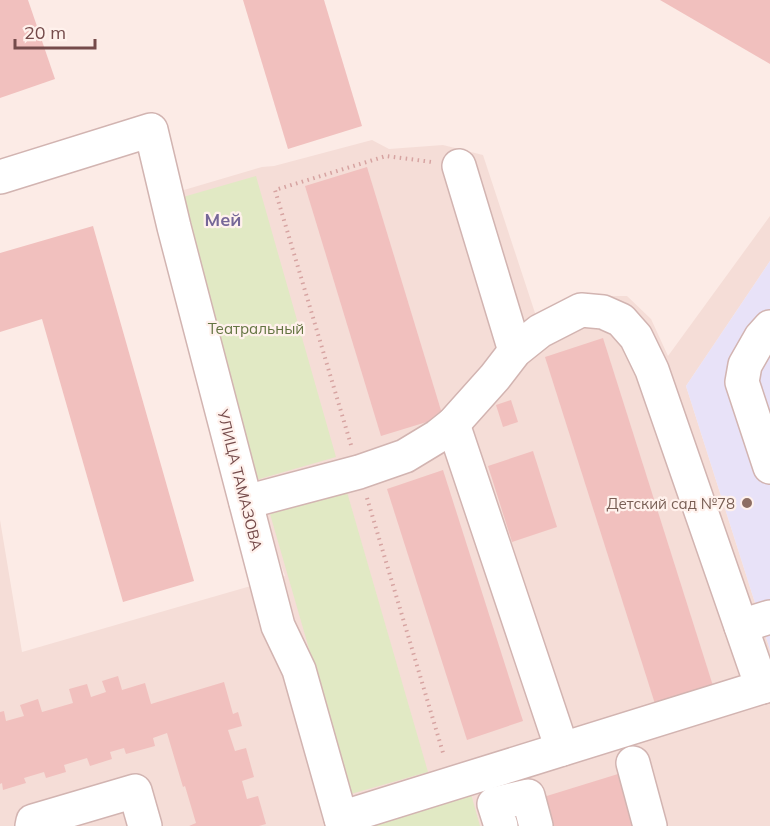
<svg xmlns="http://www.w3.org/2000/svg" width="770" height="826" font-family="Mulish,sans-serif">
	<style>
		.residential { fill: #f5ddd7 }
		.education { fill: #e8e2f8 }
		.green { fill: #e1e9c4 }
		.building { fill: #f1c0be }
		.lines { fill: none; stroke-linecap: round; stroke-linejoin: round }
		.minor-casing { stroke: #d2b4b1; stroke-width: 36 }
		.path { stroke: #d6a3a1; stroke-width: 4; stroke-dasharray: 1.5 4.5; stroke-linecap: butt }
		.minor { stroke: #fff; stroke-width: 33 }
		.education-dot { fill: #8d6e63; stroke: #fff1ec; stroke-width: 2 }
		.labels { text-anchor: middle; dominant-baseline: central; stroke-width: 4.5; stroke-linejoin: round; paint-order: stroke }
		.park-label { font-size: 15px; fill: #637441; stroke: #fff1ec }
		.street-label { font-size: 15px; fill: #754b4b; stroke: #fff1ec }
		.education-label { font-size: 15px; fill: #785e54; stroke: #fff1ec; text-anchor: end }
		.quarter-label { font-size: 18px; font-weight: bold; fill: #766798; stroke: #fff1ec }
	</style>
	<rect width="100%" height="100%" fill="#fcebe6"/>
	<polygon class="residential" points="372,140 389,149 443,145 483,155 537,319 597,296 627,296 651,319 668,356 770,216 770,261 686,386 770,650 770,826 0,826 0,520 22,652 285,576 150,200 262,167 274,166"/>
	<polygon class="education" points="770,261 770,650 686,386"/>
	<g class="green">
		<polygon points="256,176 336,457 256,480 176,199"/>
		<polygon points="347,492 428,772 351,794 270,514"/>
		<polygon points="471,794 480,826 363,826"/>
	</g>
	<g class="building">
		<polygon points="0,0 28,0 55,79 0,98"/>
		<polygon points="243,0 324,0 362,126 288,149"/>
		<polygon points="660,0 770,0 770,64"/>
		<polygon points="367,167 443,417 381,436 305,186"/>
		<polygon points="93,226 194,581 123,602 42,319 0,332 0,253"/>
		<polygon points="603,338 714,689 656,707 545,357"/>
		<polygon points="511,400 518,422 503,427 496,405"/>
		<polygon points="533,451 557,527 512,542 488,466"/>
		<polygon points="443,470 523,721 467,740 387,489"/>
		<polygon points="118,676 122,690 145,683 151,704 224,682 233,714 238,712 242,726 228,730 235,751 246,748 254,777 242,781 247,799 258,796 266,824 259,826 189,826 196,823 185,786 183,787 167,733 153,738 155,746 126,754 124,748 110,752 112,759 90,766 87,758 64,765 66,772 46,778 44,772 24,778 26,783 3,790 2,783 0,784 0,712 4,711 6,721 24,716 20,705 38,699 42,712 73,703 69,689 87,684 91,697 106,692 102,681"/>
		<polygon points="618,774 634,826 545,826 537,799"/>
	</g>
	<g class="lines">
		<defs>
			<g id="minor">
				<polyline points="459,166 515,351"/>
				<polyline points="0,177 151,130 174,227 278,626 299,670 343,826"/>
				<polyline points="770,327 761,337 745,365 742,382 770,467"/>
				<polyline points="453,424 562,749"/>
				<polyline points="246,502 359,472 405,456 438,436 453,424 495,377 515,351 540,331 581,310 603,312 621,320 636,337 652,370 762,687 770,685"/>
				<polyline points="741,626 770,617"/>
				<polyline points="633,763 650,826"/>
				<polyline points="341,818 762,687"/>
				<polyline points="32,826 33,821 135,791 145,826"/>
				<polyline points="501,826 494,804 528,796 536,826"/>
			</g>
		</defs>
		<use href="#minor" class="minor-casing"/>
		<g class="path">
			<polyline points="351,445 275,190 386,156 432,162"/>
			<polyline points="367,498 444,756"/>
		</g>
		<use href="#minor" class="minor"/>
	</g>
	<circle class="education-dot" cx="747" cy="503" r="6"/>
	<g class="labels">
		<g class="park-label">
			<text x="256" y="328">Театральный</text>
		</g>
		<g class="street-label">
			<text transform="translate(240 480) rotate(76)">УЛИЦА ТАМАЗОВА</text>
		</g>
		<g class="education-label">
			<text x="735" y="503">Детский сад №78</text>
		</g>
		<g class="quarter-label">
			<text x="223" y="219">Мей</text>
		</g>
	</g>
	<path d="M15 39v9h80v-9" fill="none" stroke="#754b4b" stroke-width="3"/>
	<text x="24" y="39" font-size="18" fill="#754b4b" stroke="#fff1ec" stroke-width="4.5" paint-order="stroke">20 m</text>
</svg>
